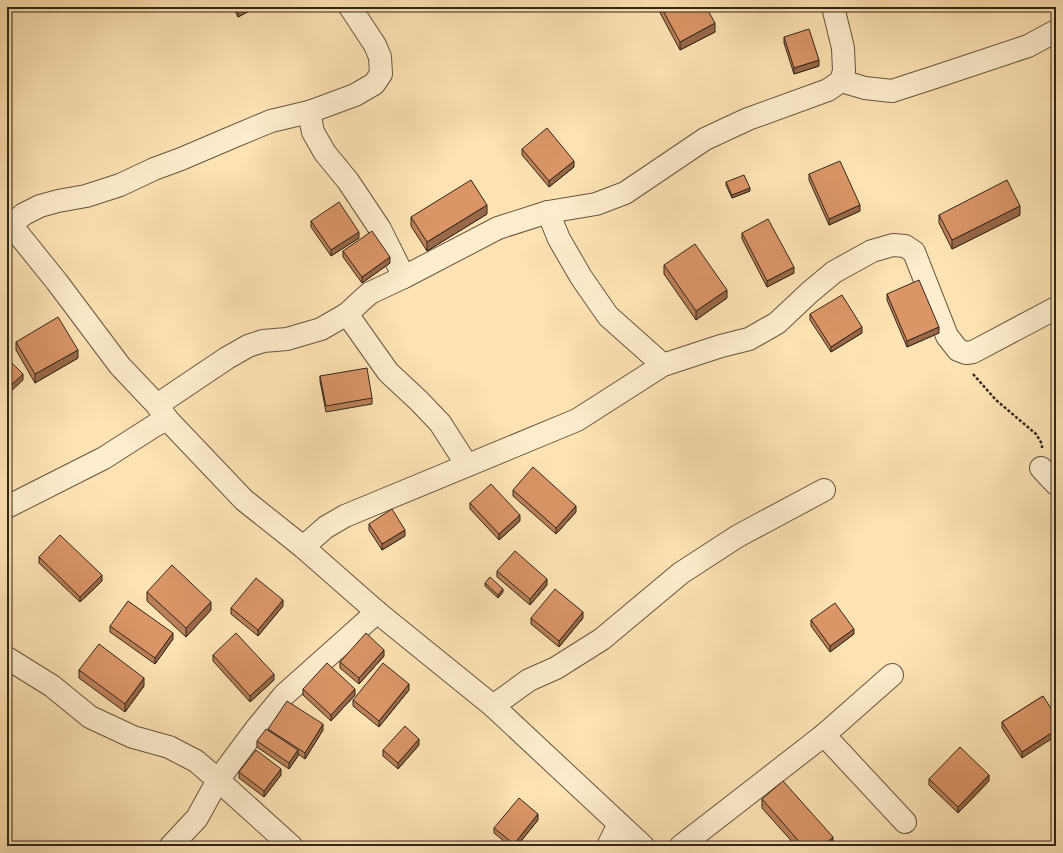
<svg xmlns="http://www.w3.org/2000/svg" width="1063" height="853" font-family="Vollkorn,serif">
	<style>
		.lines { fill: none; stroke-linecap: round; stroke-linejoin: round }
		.street-casing { stroke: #645542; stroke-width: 24 }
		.path { stroke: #31261d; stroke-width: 2.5; stroke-dasharray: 3 2; stroke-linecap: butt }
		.street { stroke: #feedcd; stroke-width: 22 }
		.wall { fill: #bc8059; stroke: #31261d }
		.shaded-wall { fill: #996848; stroke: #31261d }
		.building { fill: #db9567; stroke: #31261d }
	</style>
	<rect width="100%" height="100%" fill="#fde3b2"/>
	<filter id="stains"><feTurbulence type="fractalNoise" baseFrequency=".005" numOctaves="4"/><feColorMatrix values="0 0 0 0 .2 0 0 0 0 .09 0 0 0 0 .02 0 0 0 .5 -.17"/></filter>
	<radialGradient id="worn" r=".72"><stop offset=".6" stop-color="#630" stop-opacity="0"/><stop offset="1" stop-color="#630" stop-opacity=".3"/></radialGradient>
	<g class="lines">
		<defs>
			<g id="street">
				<polyline points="841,81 865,88 892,91 932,78 1028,46 1056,31"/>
				<polyline points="309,112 313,132 325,153 348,181 380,229 404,277"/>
				<polyline points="548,212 559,239 581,277 608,316 663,365"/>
				<polyline points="7,220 57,282 120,366 157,405 167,419 244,500 303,547 377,612 493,706 643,846"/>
				<polyline points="10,225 24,214 40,206 58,201 86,196 120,185 154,169 181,159 235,136 271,121 309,112 355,95 374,84 381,74 380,57 375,45 350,7"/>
				<polyline points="347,314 388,372 419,401 440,423 467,465"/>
				<polyline points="157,405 227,358 248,346 263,341 287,339 321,329 347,314 361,301 370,293 404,277 498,228 548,212 596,204 625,193 705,139 748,119 828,90 841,81 844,71 843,48 833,7"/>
				<polyline points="1041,468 1056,484"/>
				<polyline points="7,507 104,458 154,426 167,419"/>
				<polyline points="303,547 326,527 345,516 577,420 663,365 721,346 749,339 777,323 810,292 834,272 872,251 893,245 905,246 914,252 947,336 958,350 966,353 973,352 1056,308"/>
				<polyline points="7,658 52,686 90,717 133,737 169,747 196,761 218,780 291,846"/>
				<polyline points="493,706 529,680 556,668 602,639 681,573 738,536 824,490"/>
				<polyline points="824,735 905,822"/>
				<polyline points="171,846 197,818 218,780 256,729 284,695 377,612"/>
				<polyline points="608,846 619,824"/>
				<polyline points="681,846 824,735 892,675"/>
			</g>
		</defs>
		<use href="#street" class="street-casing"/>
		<polyline class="path" points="973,374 996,400 1036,434 1042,444 1042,448"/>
		<use href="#street" class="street"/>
	</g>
	<g class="wall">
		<polygon points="233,7 257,7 238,17"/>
		<polygon points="657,7 706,7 715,32 680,50"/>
		<polygon points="784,37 819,66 794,74 784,43"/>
		<polygon points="522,149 574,167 549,187 522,155"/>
		<polygon points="809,174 860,211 829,225 809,180"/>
		<polygon points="726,182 750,191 732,198 726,185"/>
		<polygon points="487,214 427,251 411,226 411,217"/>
		<polygon points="939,215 1020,215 952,249 939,223"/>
		<polygon points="311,221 359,238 331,256 311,227"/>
		<polygon points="742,233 794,273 767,287 742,239"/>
		<polygon points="343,251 390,263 362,283 343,257"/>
		<polygon points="664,265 727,298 696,320 664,274"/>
		<polygon points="887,294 939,333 907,347 887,300"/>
		<polygon points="810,314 862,333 831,352 810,320"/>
		<polygon points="16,342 78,358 35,383 16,350"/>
		<polygon points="320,376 372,398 372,404 326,412 320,381"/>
		<polygon points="513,490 576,512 556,534 513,496"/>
		<polygon points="470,503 520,521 499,540 470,509"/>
		<polygon points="369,524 405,536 382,550 369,530"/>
		<polygon points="39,557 102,581 80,602 39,563"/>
		<polygon points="497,571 547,585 530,605 497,577"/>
		<polygon points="485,583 503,592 498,598 485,586"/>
		<polygon points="147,592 211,610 186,637 147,601"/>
		<polygon points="283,606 258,636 231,614 231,608"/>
		<polygon points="531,618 583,618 559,647 531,624"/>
		<polygon points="811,620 854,634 830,652 811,626"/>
		<polygon points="110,626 173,639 155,664 110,632"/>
		<polygon points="213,655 274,680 250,702 213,661"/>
		<polygon points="384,656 359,684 340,668 340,662"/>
		<polygon points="79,670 144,686 125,712 79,678"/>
		<polygon points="303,689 355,695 331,721 303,695"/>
		<polygon points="409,690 379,727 353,706 353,700"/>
		<polygon points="1043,696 1022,758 1002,728 1002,722"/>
		<polygon points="268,729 323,730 305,759 298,754 298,756 289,769 257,747 257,741 268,730"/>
		<polygon points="419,745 398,769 383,756 383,750"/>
		<polygon points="239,772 281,775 264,797 239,778"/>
		<polygon points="929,779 989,781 958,813 929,785"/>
		<polygon points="762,799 833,846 796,846 762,808"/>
		<polygon points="538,820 517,846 510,846 494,833 494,828"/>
	</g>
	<g class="shaded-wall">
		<polygon points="241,7 257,7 238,17 238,8"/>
		<polygon points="715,23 715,32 680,50 680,42"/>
		<polygon points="819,60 819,66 794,74 794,68"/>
		<polygon points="574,161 574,167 549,187 549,181"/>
		<polygon points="750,188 750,191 732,198 732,195"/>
		<polygon points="487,205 487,214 427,251 427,242"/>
		<polygon points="860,205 860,211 829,225 829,219"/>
		<polygon points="1020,206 1020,215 952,249 952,240"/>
		<polygon points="359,232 359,238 331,256 331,250"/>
		<polygon points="390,257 390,263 362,283 362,277"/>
		<polygon points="794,267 794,273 767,287 767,281"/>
		<polygon points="727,290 727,298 696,320 696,311"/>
		<polygon points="862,327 862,333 831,352 831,347"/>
		<polygon points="939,327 939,333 907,347 907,341"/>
		<polygon points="78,350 78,358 35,383 35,374"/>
		<polygon points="23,374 23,380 7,395 7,389"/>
		<polygon points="576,506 576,512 556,534 556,528"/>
		<polygon points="520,515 520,521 499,540 499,534"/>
		<polygon points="405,530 405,536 382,550 382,544"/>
		<polygon points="102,575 102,581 80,602 80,597"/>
		<polygon points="547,579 547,585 530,605 530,599"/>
		<polygon points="503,589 503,592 498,598 498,595"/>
		<polygon points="283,600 283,606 258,636 258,630"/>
		<polygon points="211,602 211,610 186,637 186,628"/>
		<polygon points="583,612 583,618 559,647 559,641"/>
		<polygon points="854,629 854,634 830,652 830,646"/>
		<polygon points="173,633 173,639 155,664 155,658"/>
		<polygon points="384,650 384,656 359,684 359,678"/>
		<polygon points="274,674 274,680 250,702 250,696"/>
		<polygon points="144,678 144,686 125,712 125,704"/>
		<polygon points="409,684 409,690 379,727 379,721"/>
		<polygon points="355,689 355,695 331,721 331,715"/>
		<polygon points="323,724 323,730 305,759 305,753"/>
		<polygon points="1056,730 1056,736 1022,758 1022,752"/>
		<polygon points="419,739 419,745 398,769 398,763"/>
		<polygon points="298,750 298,756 289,769 289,763"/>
		<polygon points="281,769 281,775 264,797 264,791"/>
		<polygon points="989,775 989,781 958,813 958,807"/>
		<polygon points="538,814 538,820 517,846 514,846 514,844"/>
		<polygon points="833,837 833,846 823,846"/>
	</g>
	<g class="building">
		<polygon points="661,7 706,7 715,23 680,42"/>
		<polygon points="809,29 819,60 794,68 784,37"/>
		<polygon points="547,128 574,161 549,181 522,149"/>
		<polygon points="840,161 860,205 829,219 809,174"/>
		<polygon points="744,175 750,188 732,195 726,182"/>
		<polygon points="471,180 487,205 427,242 411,217"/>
		<polygon points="1007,180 1020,206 952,240 939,215"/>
		<polygon points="339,202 359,232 331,250 311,221"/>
		<polygon points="768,219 794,267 767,281 742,233"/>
		<polygon points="372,231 390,257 362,277 343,251"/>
		<polygon points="695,244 727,290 696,311 664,265"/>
		<polygon points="919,280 939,327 907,341 887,294"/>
		<polygon points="842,295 862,327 831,347 810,314"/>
		<polygon points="58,317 78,350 35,374 16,342"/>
		<polygon points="7,358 23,374 7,389"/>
		<polygon points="367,368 372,398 326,406 320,376"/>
		<polygon points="533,467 576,506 556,528 513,490"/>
		<polygon points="491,484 520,515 499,534 470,503"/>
		<polygon points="392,509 405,530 382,544 369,524"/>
		<polygon points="60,535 102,575 80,597 39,557"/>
		<polygon points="515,551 547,579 530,599 497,571"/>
		<polygon points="172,565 211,602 186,628 147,592"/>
		<polygon points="490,577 503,589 498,595 485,583"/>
		<polygon points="256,578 283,600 258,630 231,608"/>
		<polygon points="555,589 583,612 559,641 531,618"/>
		<polygon points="128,601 173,633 155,658 110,626"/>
		<polygon points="835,603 854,629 830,646 811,620"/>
		<polygon points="236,633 274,674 250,696 213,655"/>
		<polygon points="366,633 384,650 359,678 340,662"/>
		<polygon points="99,644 144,678 125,704 79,670"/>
		<polygon points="327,663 355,689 331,715 303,689"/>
		<polygon points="383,663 409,684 379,721 353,700"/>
		<polygon points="1043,696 1056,716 1056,730 1022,752 1002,722"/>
		<polygon points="287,701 323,724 305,753 268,729"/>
		<polygon points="405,726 419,739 398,763 383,750"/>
		<polygon points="266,729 298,750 289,763 257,741"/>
		<polygon points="960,747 989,775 958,807 929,779"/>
		<polygon points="256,750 281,769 264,791 239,772"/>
		<polygon points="783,781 833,837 823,846 803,846 762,799"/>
		<polygon points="519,798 538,814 514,844 494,828"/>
	</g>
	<rect width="1063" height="853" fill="none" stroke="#fde3b2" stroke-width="24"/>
	<rect x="8" y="8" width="1047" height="837" fill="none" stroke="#31261d" stroke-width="2"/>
	<rect x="12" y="12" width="1039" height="829" fill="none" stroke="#31261d"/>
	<rect width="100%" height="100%" filter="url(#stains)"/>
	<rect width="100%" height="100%" fill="url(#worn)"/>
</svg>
